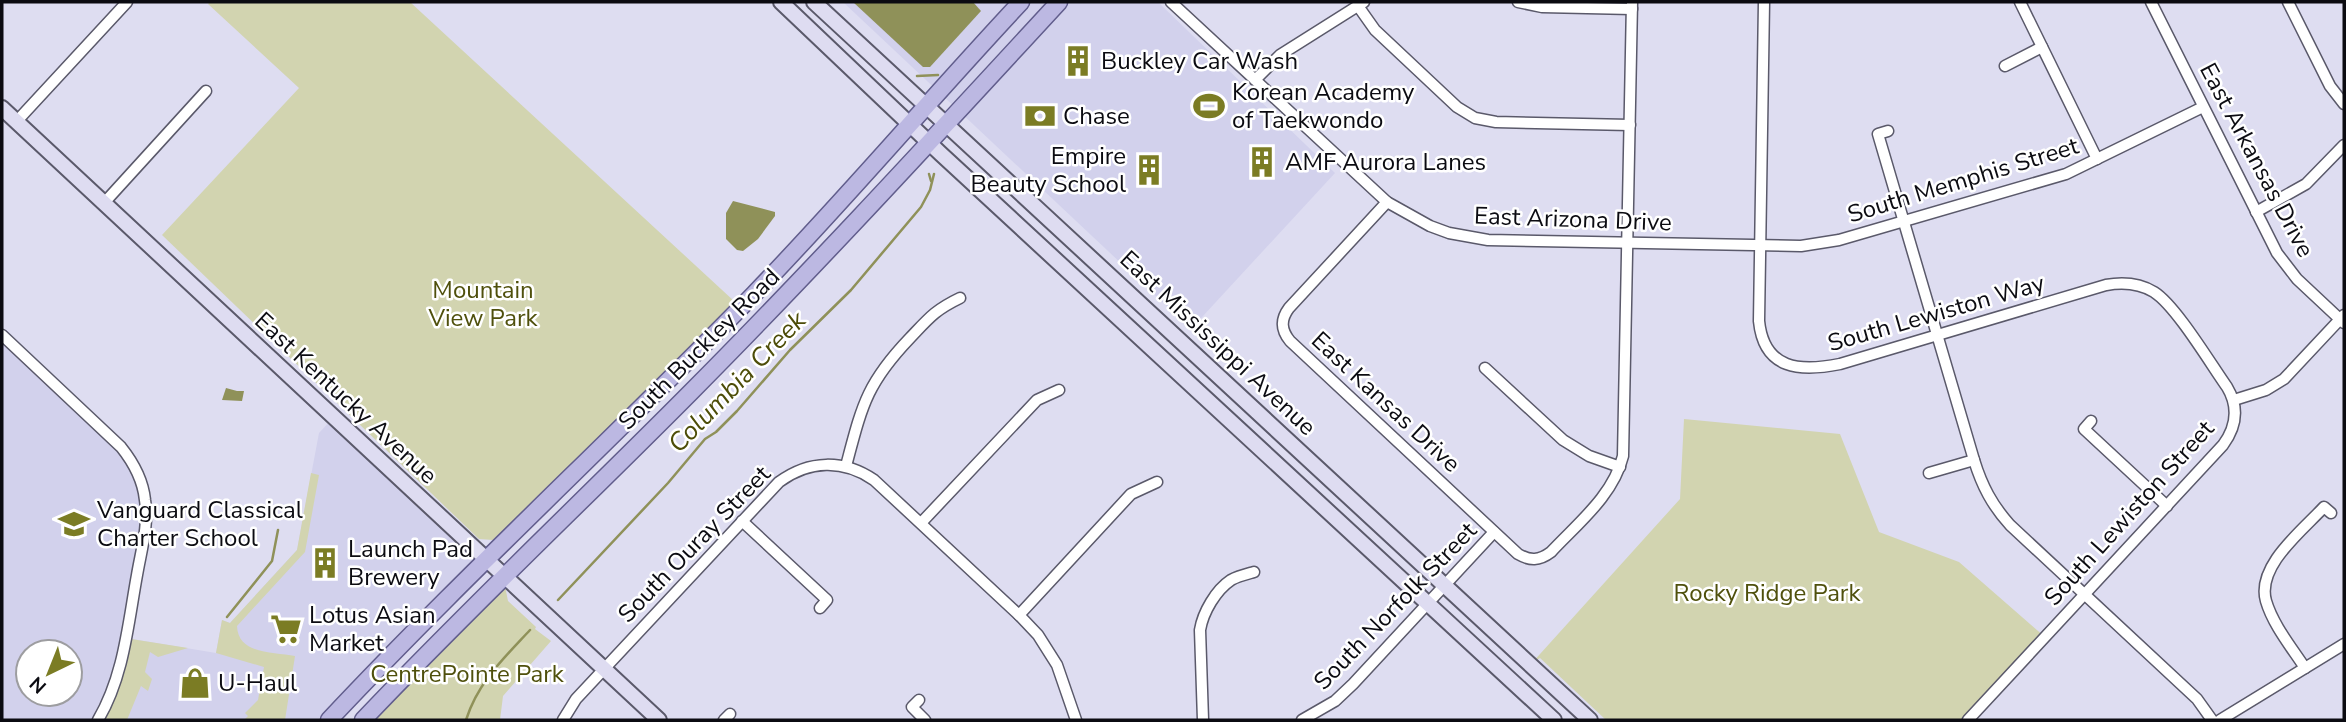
<svg xmlns="http://www.w3.org/2000/svg" width="2346" height="722" font-family="'Nunito Sans',sans-serif">
	<style>
		.built { fill: #d2d1ec; fill-rule: evenodd }
		.green { fill: #d2d4b0 }
		.water { fill: #8f9159 }
		.lines { fill: none; stroke-linecap: round; stroke-linejoin: round }
		.stream { stroke: #8f9159; stroke-width: 2.5 }
		.street-casing { stroke: #5a596a; stroke-width: 13 }
		.secondary-casing { stroke: #5a596a; stroke-width: 18 }
		.primary-casing { stroke: #615d8c; stroke-width: 19 }
		.street { stroke: #fff; stroke-width: 10 }
		.secondary { stroke: #dedcf1; stroke-width: 14 }
		.primary { stroke: #bcb8e2; stroke-width: 16 }
		.labels { text-anchor: middle; dominant-baseline: central; stroke-width: 5; stroke-linejoin: round; paint-order: stroke }
		.poi-label { font-size: 24px; fill: #0b0b11; stroke: #fff; text-anchor: start }
		.street-label { font-size: 24px; fill: #0b0b11; stroke: #fff }
		.park-label { font-size: 24px; fill: #4f500c; stroke: #fff }
		.water-label { font-size: 26px; font-style: italic; fill: #4d4d08; stroke: #fff }
	</style>
	<rect width="100%" height="100%" fill="#deddf1"/>
	<g class="built">
		<polygon points="843,2 1158,2 1335,173 1191,329"/>
		<path d="M2 335 121 447 145 499 126 638 216 653 222 620 230 623 297 550 319 433 333 418 485 559 329 720H2ZM28 652H70V694H28Z"/>
	</g>
	<g class="green">
		<polygon points="210,2 410,2 734,301 669,371 493,540 479,539 162,235 299,88 208,4"/>
		<polygon points="1684,419 1840,434 1879,532 1959,562 2045,637 1968,720 1606,720 1540,658 1531,664 1680,499"/>
		<path d="M311 473 319 475 305 552 237 626C238 655 274 652 295 656L285 720H244L248 716 245 713 258 700 264 667 216 653 222 620 230 623 297 550Z"/>
		<polygon points="503,576 508,601 536,627 535,629 551,641 503,696 500,720 363,720"/>
		<polygon points="125,638 188,648 158,657 150,652 145,672 152,679 148,691 141,686 127,720 98,720"/>
	</g>
	<g class="water">
		<polygon points="853,2 973,2 981,11 930,67 923,67"/>
		<polygon points="733,201 775,212 775,216 758,239 743,251 737,250 726,239 726,213"/>
		<polygon points="226,388 237,391 244,391 242,401 222,400"/>
	</g>
	<g class="lines">
		<g class="stream">
			<polyline points="917,76 938,75"/>
			<polyline points="929,174 931,181"/>
			<polyline points="558,600 668,483 705,439 716,432 737,411 790,350 851,290 921,207 930,190 934,174"/>
			<polyline points="227,617 272,561 278,530"/>
			<path d="M466 720C478 682 504 658 530 630"/>
		</g>
		<defs>
			<g id="street">
				<polyline points="1171,2 1387,202 1430,226 1449,233 1488,240 1801,246 1839,240 2066,174 2203,107"/>
				<polyline points="1518,2 1542,7 1632,9"/>
				<path d="M1764 2 1759 321C1764 370 1800 372 1840 364L2106 285C2123 282 2139 283 2154 292 2176 306 2210 363 2227 387 2239 407 2237 426 2223 445L1968 720"/>
				<polyline points="2020,2 2097,159"/>
				<polyline points="2151,2 2277,253 2297,279 2344,323"/>
				<polyline points="2288,2 2330,86 2344,104"/>
				<polyline points="1358,6 1375,30 1457,107 1475,118 1496,122 1630,125"/>
				<polyline points="2005,66 2042,47"/>
				<polyline points="1255,80 1280,55 1364,2"/>
				<polyline points="16,122 127,2"/>
				<path d="M1888 131 1878 134 1974 460C1982 486 1992 505 2010 525L2197 699 2212 720"/>
				<path d="M1387 202 1289 308C1280 320 1281 330 1290 341L1518 554C1530 561 1539 561 1551 552 1578 523 1613 496 1623 456L1632 2"/>
				<polyline points="104,203 206,91"/>
				<polyline points="2256,212 2306,184 2344,145"/>
				<path d="M2 335 121 447C133 462 143 480 145 500 149 525 141 551 137 575 128 624 124 676 98 720"/>
				<polyline points="1485,368 1563,440 1589,456 1620,467"/>
				<polyline points="2234,400 2266,390 2284,379 2344,315"/>
				<polyline points="2091,421 2084,429 2167,506"/>
				<path d="M846 466C862 406 866 384 910 338 929 318 935 310 960 298"/>
				<polyline points="1929,473 1974,460"/>
				<polyline points="742,521 827,600 820,608"/>
				<polyline points="921,523 1037,400 1059,390"/>
				<polyline points="1019,615 1131,494 1157,482"/>
				<path d="M2305 668C2292 648 2273 625 2266 601 2256 566 2303 530 2324 507L2331 513"/>
				<polyline points="919,700 912,707 925,720"/>
				<path d="M563 720 576 699 779 482C809 460 843 459 874 480L1019 615 1038 635 1057 665 1076 720"/>
				<polyline points="724,720 730,714"/>
				<path d="M1203 720 1200 630C1203 612 1216 590 1231 580 1238 576 1247 574 1254 572"/>
				<polyline points="1302,720 1335,701 1353,684 1494,532"/>
				<polyline points="2220,720 2344,644"/>
			</g>
			<g id="secondary">
				<polyline points="781,2 941,154 1554,720"/>
				<polyline points="814,2 1590,720"/>
				<polyline points="2,108 659,720"/>
			</g>
			<g id="primary">
				<path d="M329 720C466 574 614 438 754 294 846 199 931 98 1021 2"/>
				<path d="M363 720C470 607 583 501 692 391 818 264 938 133 1059 2"/>
			</g>
		</defs>
		<use href="#street" class="street-casing"/>
		<use href="#secondary" class="secondary-casing"/>
		<use href="#primary" class="primary-casing"/>
		<use href="#street" class="street"/>
		<use href="#secondary" class="secondary"/>
		<use href="#primary" class="primary"/>
	</g>
	<defs>
		<symbol id="building-bare" viewBox="-9 -9 18 18"><path d="M-4-6H4V6H1V3H-1V6H-4ZM-2.5-4.3h1.7v1.8h-1.7ZM.8-4.3h1.7v1.8H.8ZM-2.5-1h1.7V.8h-1.7ZM.8-1h1.7V.8H.8Z" fill="#7b7c24" stroke="#fff" stroke-width="2.5" paint-order="stroke"/></symbol>
		<symbol id="stadium-bare" viewBox="-9 -9 18 18"><path d="M0-5a6.5 5 0 1 0 0 10a6.5 5 0 1 0 0-10ZM-3.5-1.8h7v3.6h-7Z" fill="#7b7c24" stroke="#fff" stroke-width="2.5" paint-order="stroke"/></symbol>
		<symbol id="bank-bare" viewBox="-9 -9 18 18"><path d="M-6-4H6V4H-6ZM0-2.3a2.3 2.3 0 1 0 0 4.6a2.3 2.3 0 1 0 0-4.6Z" fill="#7b7c24" stroke="#fff" stroke-width="2.5" paint-order="stroke"/></symbol>
		<symbol id="school-bare" viewBox="-9 -9 18 18"><path d="M0-5L7-2L0 1L-7-2ZM-4 1L0 2.5L4 1V4Q0 6-4 4Z" fill="#7b7c24" stroke="#fff" stroke-width="2.5" paint-order="stroke"/></symbol>
		<symbol id="supermarket-bare" viewBox="-9 -9 18 18"><path d="M-6-5.5h2.5l.6 2H6L4.5 2H-2.5L-4.4-4H-6ZM-1.5 3.2a1.3 1.3 0 1 0 .1 0ZM3 3.2a1.3 1.3 0 1 0 .1 0Z" fill="#7b7c24" stroke="#fff" stroke-width="2.5" paint-order="stroke"/></symbol>
		<symbol id="shop-bare" viewBox="-9 -9 18 18"><path d="M-5-2.5h2.3a2.7 3.5 0 0 1 5.4 0H5L5.5 6h-11ZM-1.5-2.5h3a1.5 2.3 0 0 0-3 0Z" fill="#7b7c24" stroke="#fff" stroke-width="2.5" paint-order="stroke"/></symbol>
	</defs>
	<g fill-rule="evenodd">
		<use href="#building-bare" x="1056" y="39" width="44" height="44"/>
		<use href="#stadium-bare" x="1187" y="84" width="44" height="44"/>
		<use href="#bank-bare" x="1018" y="94" width="44" height="44"/>
		<use href="#building-bare" x="1240" y="140" width="44" height="44"/>
		<use href="#building-bare" x="1127" y="148" width="44" height="44"/>
		<use href="#school-bare" x="52" y="502" width="44" height="44"/>
		<use href="#building-bare" x="303" y="541" width="44" height="44"/>
		<use href="#supermarket-bare" x="264" y="607" width="44" height="44"/>
		<use href="#shop-bare" x="173" y="661" width="44" height="44"/>
	</g>
	<g class="labels">
		<g class="poi-label">
			<text x="1101" y="61">Buckley Car Wash</text>
			<text x="1232" y="92">Korean Academy<tspan x="1232" dy="28">of Taekwondo</tspan></text>
			<text x="1063" y="116">Chase</text>
			<text x="1126" y="156" text-anchor="end">Empire<tspan x="1126" dy="28">Beauty School</tspan></text>
			<text x="1285" y="162">AMF Aurora Lanes</text>
			<text x="97" y="510">Vanguard Classical<tspan x="97" dy="28">Charter School</tspan></text>
			<text x="348" y="549">Launch Pad<tspan x="348" dy="28">Brewery</tspan></text>
			<text x="309" y="615">Lotus Asian<tspan x="309" dy="28">Market</tspan></text>
			<text x="218" y="683">U-Haul</text>
		</g>
		<g class="street-label">
			<text transform="translate(2257 160) rotate(62)">East Arkansas Drive</text>
			<text transform="translate(1963 180) rotate(-17)">South Memphis Street</text>
			<text transform="translate(1573 219) rotate(2)">East Arizona Drive</text>
			<text transform="translate(1936 313) rotate(-16)">South Lewiston Way</text>
			<text transform="translate(1218 343) rotate(43)">East Mississippi Avenue</text>
			<text transform="translate(699 349) rotate(-45)">South Buckley Road</text>
			<text transform="translate(346 398) rotate(43)">East Kentucky Avenue</text>
			<text transform="translate(1386 402) rotate(43)">East Kansas Drive</text>
			<text transform="translate(2129 513) rotate(-48)">South Lewiston Street</text>
			<text transform="translate(694 544) rotate(-46)">South Ouray Street</text>
			<text transform="translate(1395 606) rotate(-46)">South Norfolk Street</text>
		</g>
		<g class="park-label">
			<text x="483" y="290">Mountain<tspan x="483" dy="28">View Park</tspan></text>
			<text x="1767" y="593">Rocky Ridge Park</text>
			<text x="467" y="674">CentrePointe Park</text>
		</g>
		<g class="water-label">
			<text transform="translate(737 382) rotate(-46)">Columbia Creek</text>
		</g>
	</g>
	<rect width="2346" height="722" fill="none" stroke="#0b0b11" stroke-width="7"/>
	<g transform="translate(49 673) rotate(223)"><circle r="33" fill="#ffffff" stroke="#9d9da0" stroke-width="2"/>
	<path d="M0-5L12 26L0 18L-12 26Z" fill="#7b7c24"/>
	<text y="-10" font-size="19" font-weight="bold" text-anchor="middle" fill="#0b0b11">N</text>
	</g>
</svg>
